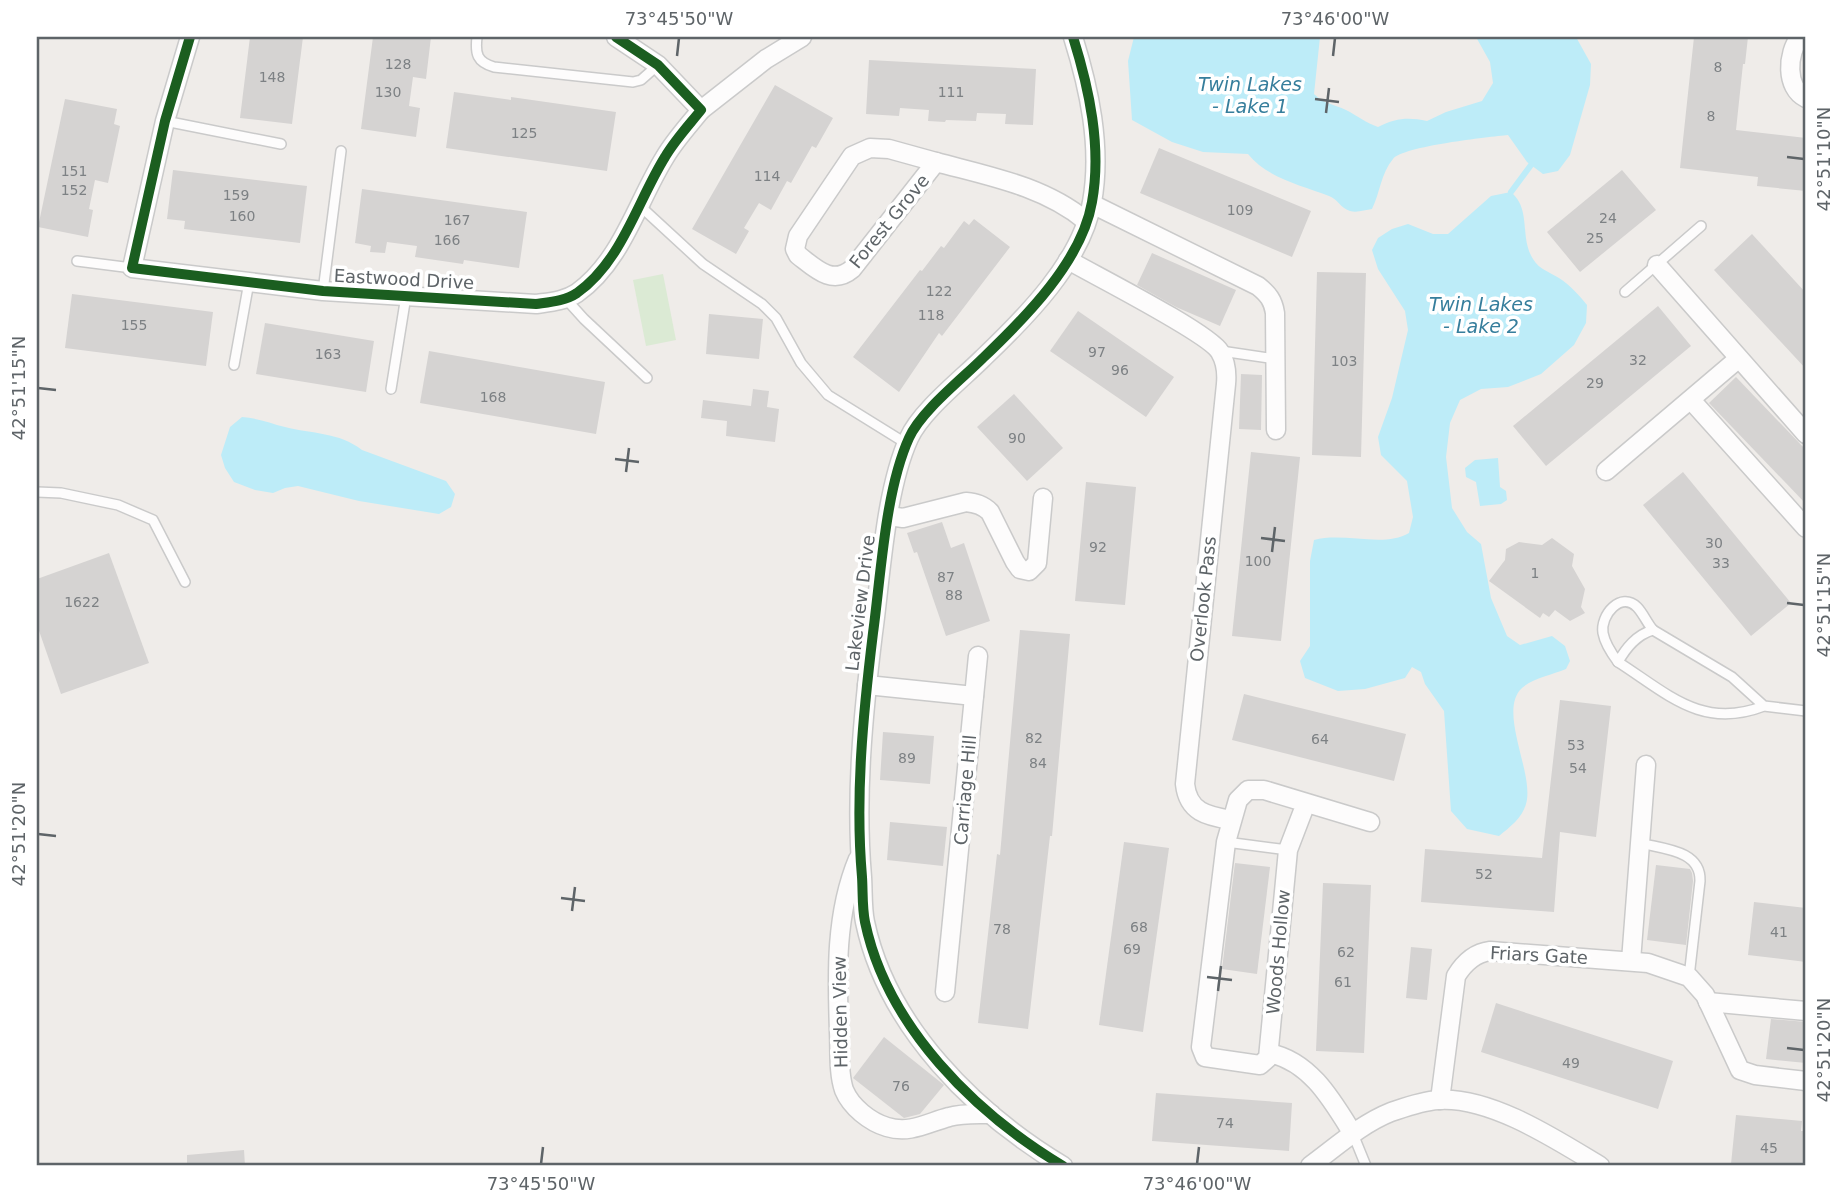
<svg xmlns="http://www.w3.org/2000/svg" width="1843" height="1203" font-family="'DejaVu Sans',sans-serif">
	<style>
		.green { fill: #dbead4 }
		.water { fill: #bdecf8 }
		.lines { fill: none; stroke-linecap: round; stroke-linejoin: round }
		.stream { stroke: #bdecf8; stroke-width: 6 }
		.building { fill: #d5d3d2 }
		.lane-casing { stroke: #cacaca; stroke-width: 12 }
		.street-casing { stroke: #cacaca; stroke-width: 21 }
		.lane { stroke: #fdfcfc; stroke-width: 9 }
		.street { stroke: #fdfcfc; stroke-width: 18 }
		.cycleway-casing { stroke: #fff; stroke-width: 15 }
		.cycleway { stroke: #1b5e20; stroke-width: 10 }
		.ticks { fill: none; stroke: #5e6468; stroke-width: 2.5 }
		.labels { text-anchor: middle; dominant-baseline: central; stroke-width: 7; stroke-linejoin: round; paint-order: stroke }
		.number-label { font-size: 14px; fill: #7d8184 }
		.street-label { font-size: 18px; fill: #5e6468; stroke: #fff }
		.water-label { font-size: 19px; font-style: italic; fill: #367e9c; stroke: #fff }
		.neatline { fill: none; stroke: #5e6468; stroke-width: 2.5 }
		.ticks-label { font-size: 18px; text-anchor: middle; fill: #5e6468 }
	</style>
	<rect width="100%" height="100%" fill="#efece9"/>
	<polygon class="green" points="663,274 676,340 646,346 633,280"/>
	<g class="water">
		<path d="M1134 37H1320L1314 94C1324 104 1334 104 1346 110 1358 116 1366 123 1378 127 1396 118 1408 117 1427 121L1446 112 1482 101 1493 83 1490 62 1476 37H1576L1591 64 1590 85 1570 155 1558 171 1543 174 1527 162 1508 135C1489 137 1403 146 1393 159 1381 173 1380 193 1372 209 1365 210 1357 213 1350 211 1340 208 1338 199 1329 196 1301 185 1267 178 1248 154L1203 152 1172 142 1132 120 1128 61Z"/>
		<path d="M1511 192C1532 210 1519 237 1533 259 1540 270 1548 271 1559 278 1570 285 1579 295 1587 305L1586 323 1574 345 1541 374 1508 387 1481 389 1460 400 1450 423 1446 457 1452 508 1467 532 1481 544 1491 598 1507 636 1520 645 1552 636 1565 646 1570 661 1566 669C1552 675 1533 678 1522 688 1497 711 1535 774 1526 804 1522 818 1510 827 1499 836L1467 829 1451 811 1444 711 1425 684 1421 672 1412 667 1405 678 1365 689 1338 691 1305 678 1300 661 1310 646V561L1314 540C1344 532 1384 548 1409 533L1413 517 1407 481 1381 455 1378 437 1392 398 1408 330 1405 311 1378 269 1372 250 1378 238 1392 229 1408 224 1433 234H1448L1491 196Z"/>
		<path d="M242 417C257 418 270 423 285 427 312 434 339 432 362 450L446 481 455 494 451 507 439 514 359 501 298 486 285 488 273 493 255 490 234 482 225 468 221 455 230 427Z"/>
		<polygon points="1498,458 1500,487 1506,491 1507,500 1501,504 1480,506 1476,482 1466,477 1465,468 1475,460"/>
	</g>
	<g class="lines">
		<polyline class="stream" points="1511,192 1531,165"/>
	</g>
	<g class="building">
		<polygon points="250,37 303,37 292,124 240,118"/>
		<polygon points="373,37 431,37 426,79 413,77 409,106 420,108 416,137 361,129"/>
		<polygon points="1694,37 1748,37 1745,64 1743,64 1736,130 1806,138 1806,191 1757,186 1758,177 1680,168"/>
		<polygon points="869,60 1036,69 1033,125 1005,124 1006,114 977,113 976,121 946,120 945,122 928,121 929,110 900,108 899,116 866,114"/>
		<polygon points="775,85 833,118 816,148 812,146 791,183 787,181 771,210 759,203 744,228 749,231 736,254 692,229"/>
		<polygon points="454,92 511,100 511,97 616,112 607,171 446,148"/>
		<polygon points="65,99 117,109 114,124 120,126 108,183 95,180 89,209 93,210 88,237 38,227"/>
		<polygon points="1159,148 1311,211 1292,257 1140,193"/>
		<polygon points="173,170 307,186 300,243 184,229 185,221 167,219"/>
		<polygon points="1622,170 1656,210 1580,272 1547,232"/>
		<polygon points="362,189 527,212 519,268 464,260 463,264 415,257 417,246 387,242 385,253 370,252 371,246 355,243"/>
		<polygon points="974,219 1010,247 942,336 939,333 899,392 853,357 920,270 922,271 941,246 944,248 964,221 969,225"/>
		<polygon points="1752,234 1806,293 1806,369 1714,270"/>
		<polygon points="1152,253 1236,290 1220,326 1176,307 1137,285"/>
		<polygon points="1317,272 1366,273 1361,457 1312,455"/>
		<polygon points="72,294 213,312 206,366 65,348"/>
		<polygon points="1658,306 1691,346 1546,466 1513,426"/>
		<polygon points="1078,311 1174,377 1146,417 1050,351"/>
		<polygon points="709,314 763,319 759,359 706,354"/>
		<polygon points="265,323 374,341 366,392 256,374"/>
		<polygon points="429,351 605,382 596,434 420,403"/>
		<polygon points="1241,374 1262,375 1261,430 1239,429"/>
		<polygon points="1736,377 1806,450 1806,504 1709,403"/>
		<polygon points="753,389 769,391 767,407 779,409 775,442 726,436 727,421 701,418 703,400 751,406"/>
		<polygon points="1014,394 1063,448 1027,481 977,427"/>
		<polygon points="1251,452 1300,457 1281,641 1232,636"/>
		<polygon points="1683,472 1791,603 1751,636 1643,505"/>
		<polygon points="1086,482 1136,487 1125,605 1075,601"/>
		<polygon points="942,522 951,548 964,543 990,621 946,636 917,552 914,553 907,533"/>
		<polygon points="1552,538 1574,554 1572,566 1585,589 1581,607 1585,613 1570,621 1555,610 1549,617 1543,613 1540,618 1489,581 1505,560 1506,549 1519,542 1542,545"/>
		<polygon points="109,553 149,663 61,694 37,625 37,579"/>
		<polygon points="1020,630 1070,634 1052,836 1050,836 1028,1029 978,1023 997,854 1000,855"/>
		<polygon points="1244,694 1406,734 1394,781 1232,740"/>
		<polygon points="1560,700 1611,706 1596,837 1560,832 1554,912 1421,902 1425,849 1542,858"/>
		<polygon points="883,732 934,736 930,784 880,780"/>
		<polygon points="890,822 947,827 943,866 887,860"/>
		<polygon points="1124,842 1169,848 1143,1032 1099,1025"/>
		<polygon points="1235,863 1270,867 1257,974 1222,969"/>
		<polygon points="1656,865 1690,869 1692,873 1693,881 1686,945 1647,940"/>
		<polygon points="1323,883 1371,885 1364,1053 1316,1051"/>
		<polygon points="1754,902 1806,908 1806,962 1748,955"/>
		<polygon points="1411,947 1432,949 1427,1000 1406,998"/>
		<polygon points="1496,1003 1673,1061 1658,1109 1481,1052"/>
		<polygon points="1771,1019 1806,1022 1806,1063 1766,1059"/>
		<polygon points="884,1037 944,1085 920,1114 904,1118 853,1078"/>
		<polygon points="1156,1093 1292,1103 1289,1151 1152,1141"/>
		<polygon points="1736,1115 1802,1121 1801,1131 1806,1131 1806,1166 1731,1164"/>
		<polygon points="244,1150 245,1166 187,1166 187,1155"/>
	</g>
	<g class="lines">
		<defs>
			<g id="lane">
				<path d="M477 37C475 54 477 62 494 67L633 82 641 80 658 65"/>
				<polyline points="165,121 281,144"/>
				<polyline points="640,206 703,264 762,304 776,318 801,363 828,395 907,444"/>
				<polyline points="77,261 132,268"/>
				<polyline points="323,291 341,151"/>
				<polyline points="1625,292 1701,226"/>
				<polyline points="565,298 584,319 647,378"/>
				<polyline points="1221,351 1275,359"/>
				<polyline points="234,365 249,282"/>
				<polyline points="391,389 406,296"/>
				<polyline points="37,492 61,493 118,505 153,520 185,582"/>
				<path d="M1618 662C1612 654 1605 644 1603 633 1600 615 1621 591 1637 607 1643 613 1647 623 1653 630"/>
				<path d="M1764 706C1702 730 1668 694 1618 662 1626 648 1636 635 1653 630L1732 677 1764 706 1806 711"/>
				<polyline points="1226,842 1288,850"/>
				<path d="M1640 843C1663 849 1701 850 1700 881L1689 977"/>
				<polyline points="1353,1134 1366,1166"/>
			</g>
			<g id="street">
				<path d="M190 37 165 121 132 268 323 291 536 304C550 302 565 301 577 293 622 261 637 202 665 157 675 140 689 125 701 110L658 65 616 37"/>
				<path d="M1800 37C1787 53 1785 88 1806 98"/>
				<polyline points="701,110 766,59 802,37"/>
				<path d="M870 148 889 149 936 162 852 269C832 286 815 268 798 255L795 249 798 236 852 156Z"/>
				<path d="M936 162C988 176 1044 186 1086 221"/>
				<path d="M1092 204 1258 286C1268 294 1273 300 1275 313L1276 430"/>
				<path d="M1068 260C1094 275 1209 333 1220 352 1226 362 1227 373 1226 384L1185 784C1188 812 1207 816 1231 820"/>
				<polyline points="1657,265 1806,434"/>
				<polyline points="1691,400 1806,528"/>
				<polyline points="1606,471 1738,359"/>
				<path d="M889 516 903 518 966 502C976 503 983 505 990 512L1015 562 1020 569 1029 571 1037 563 1043 498"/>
				<polyline points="867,685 974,696"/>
				<polyline points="1306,803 1288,850 1268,1058 1260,1065 1205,1057 1201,1047 1226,842 1238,800 1248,790 1264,790 1370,822"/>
				<path d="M858 859C835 914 837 974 839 1032 840 1051 838 1072 844 1090 851 1107 870 1122 887 1127 910 1134 927 1123 949 1117 962 1113 977 1114 991 1114"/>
				<polyline points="1631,961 1646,765"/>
				<polyline points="945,992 978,656"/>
				<polyline points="1708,1002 1806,1011"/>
				<path d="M1269 1053C1310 1061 1332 1100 1353 1134"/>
				<path d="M1440 1100 1456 976C1464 963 1474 953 1490 951L1648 963 1689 977 1705 995 1740 1070 1755 1075 1806 1081"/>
				<path d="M1063 1166C975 1113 887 1027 865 922 862 908 863 892 862 877 855 796 863 715 873 633 881 575 885 491 909 438 921 411 962 379 983 358 1025 318 1082 261 1092 202 1102 147 1089 88 1073 37"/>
				<path d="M1310 1166C1336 1147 1361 1124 1391 1112 1406 1107 1422 1101 1438 1100 1490 1096 1557 1140 1600 1166"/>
			</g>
		</defs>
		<use href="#lane" class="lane-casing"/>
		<use href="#street" class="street-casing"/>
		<use href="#lane" class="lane"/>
		<use href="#street" class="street"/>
		<defs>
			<g id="cycleway">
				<path d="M190 37 165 121 132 268 323 291 536 304C550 302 565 301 577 293 622 261 637 202 665 157 675 140 689 125 701 110L658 65 616 37"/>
				<path d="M1063 1166C975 1113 887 1027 865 922 862 908 863 892 862 877 855 796 863 715 873 633 881 575 885 491 909 438 921 411 962 379 983 358 1025 318 1082 261 1092 202 1102 147 1089 88 1073 37"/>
			</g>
		</defs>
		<use href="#cycleway" class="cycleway-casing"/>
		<use href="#cycleway" class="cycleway"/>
	</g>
	<path class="ticks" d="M677 56 679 38M1333 56 1335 38M1315 99 1339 102M1326 113 1329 88M1787 157 1804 159M38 388 56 390M615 459 639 462M626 472 629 448M1261 538 1285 541M1272 552 1275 527M1787 603 1804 605M38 834 56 836M561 898 585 901M572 911 575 887M1207 977 1232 980M1218 991 1221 966M1787 1048 1804 1050M541 1164 543 1147M1197 1164 1199 1147"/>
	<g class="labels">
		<g class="number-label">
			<text x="398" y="64">128</text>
			<text x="1718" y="67">8</text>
			<text x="272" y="77">148</text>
			<text x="388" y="92">130</text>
			<text x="951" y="92">111</text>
			<text x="1711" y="116">8</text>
			<text x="524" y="133">125</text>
			<text x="74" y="171">151</text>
			<text x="767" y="176">114</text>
			<text x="74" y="190">152</text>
			<text x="236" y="195">159</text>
			<text x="1240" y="210">109</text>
			<text x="242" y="216">160</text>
			<text x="1608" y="218">24</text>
			<text x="457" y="220">167</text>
			<text x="1595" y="238">25</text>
			<text x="447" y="240">166</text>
			<text x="939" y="291">122</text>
			<text x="931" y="315">118</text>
			<text x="134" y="325">155</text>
			<text x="1097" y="352">97</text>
			<text x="328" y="354">163</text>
			<text x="1638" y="360">32</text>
			<text x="1344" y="361">103</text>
			<text x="1120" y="370">96</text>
			<text x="1595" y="383">29</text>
			<text x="493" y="397">168</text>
			<text x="1017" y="438">90</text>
			<text x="1714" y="543">30</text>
			<text x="1098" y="547">92</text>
			<text x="1258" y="561">100</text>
			<text x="1721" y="563">33</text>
			<text x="1535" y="573">1</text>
			<text x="946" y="577">87</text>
			<text x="954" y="595">88</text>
			<text x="82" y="602">1622</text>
			<text x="1034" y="738">82</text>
			<text x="1320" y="739">64</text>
			<text x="1576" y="745">53</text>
			<text x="907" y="758">89</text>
			<text x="1038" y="763">84</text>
			<text x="1578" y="768">54</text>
			<text x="1484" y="874">52</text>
			<text x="1139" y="927">68</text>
			<text x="1002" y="929">78</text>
			<text x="1779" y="932">41</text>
			<text x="1132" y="949">69</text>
			<text x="1346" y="952">62</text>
			<text x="1343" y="982">61</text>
			<text x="1571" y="1063">49</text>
			<text x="901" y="1086">76</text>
			<text x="1225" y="1123">74</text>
			<text x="1769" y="1148">45</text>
		</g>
		<g class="street-label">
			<text transform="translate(889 221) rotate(-51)">Forest Grove</text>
			<text transform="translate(404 279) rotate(3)">Eastwood Drive</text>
			<text transform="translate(1203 599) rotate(-84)">Overlook Pass</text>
			<text transform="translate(860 603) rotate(-83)">Lakeview Drive</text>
			<text transform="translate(965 790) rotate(-85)">Carriage Hill</text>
			<text transform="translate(1278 952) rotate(-85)">Woods Hollow</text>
			<text transform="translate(1539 955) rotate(3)">Friars Gate</text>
			<text transform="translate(840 1012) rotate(-91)">Hidden View</text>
		</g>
		<g class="water-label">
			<text x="1250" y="84">Twin Lakes<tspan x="1250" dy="22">- Lake 1</tspan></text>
			<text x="1481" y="304">Twin Lakes<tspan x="1481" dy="22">- Lake 2</tspan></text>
		</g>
	</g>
	<rect width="1843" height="1203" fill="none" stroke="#ffffff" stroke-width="77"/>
	<rect x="38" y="38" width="1766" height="1126" class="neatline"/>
	<g class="ticks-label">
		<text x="679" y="25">73°45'50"W</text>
		<text x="1335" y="25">73°46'00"W</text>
		<text transform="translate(1824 159) rotate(-90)" y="6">42°51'10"N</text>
		<text transform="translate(19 388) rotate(-90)" y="6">42°51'15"N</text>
		<text transform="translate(1824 605) rotate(-90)" y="6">42°51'15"N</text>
		<text transform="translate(19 834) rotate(-90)" y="6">42°51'20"N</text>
		<text transform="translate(1824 1050) rotate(-90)" y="6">42°51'20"N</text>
		<text x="541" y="1190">73°45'50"W</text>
		<text x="1197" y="1190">73°46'00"W</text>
	</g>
</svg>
